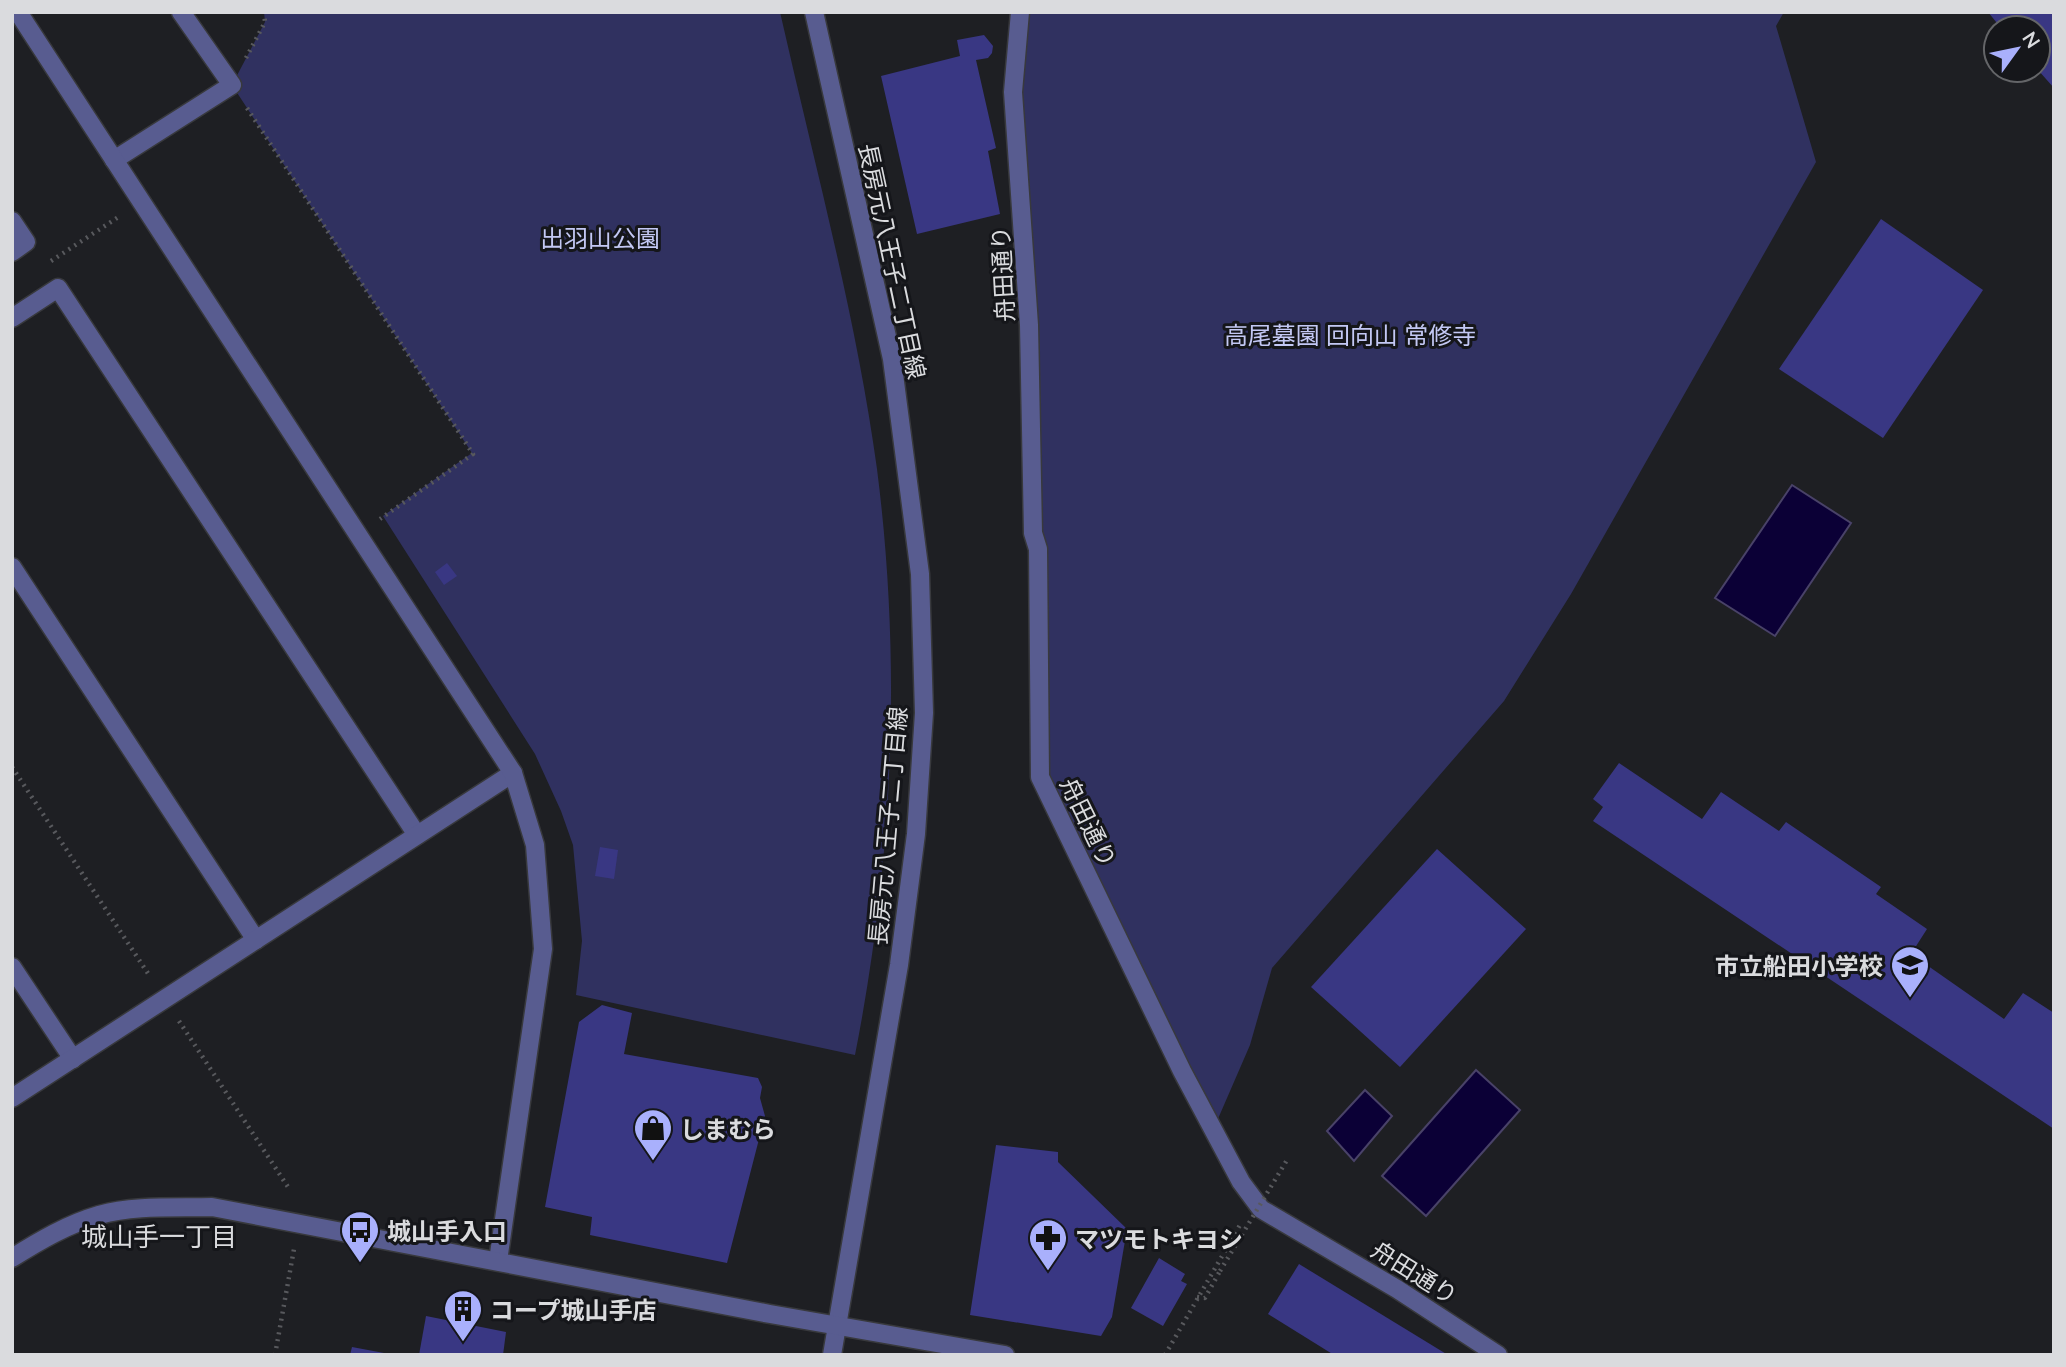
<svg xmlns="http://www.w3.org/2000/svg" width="2066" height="1367" font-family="Lato,'Noto Sans JP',sans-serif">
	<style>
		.green { fill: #303160 }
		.water { fill: #0b0036; stroke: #494268; stroke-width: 2 }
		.building { fill: #393783 }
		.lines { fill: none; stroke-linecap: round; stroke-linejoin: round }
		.minor-casing { stroke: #38393d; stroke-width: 21 }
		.tertiary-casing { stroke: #38393d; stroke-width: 21 }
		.path { stroke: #58595d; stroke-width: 4.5; stroke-dasharray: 2 5; stroke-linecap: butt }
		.minor { stroke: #585c90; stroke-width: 18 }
		.tertiary { stroke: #585c90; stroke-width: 18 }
		.path-bridge { stroke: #58595d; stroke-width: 4.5; stroke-dasharray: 2 5; stroke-linecap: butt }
		.labels { text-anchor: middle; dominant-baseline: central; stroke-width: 6; stroke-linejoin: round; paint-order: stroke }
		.park-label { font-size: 24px; fill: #c3c8f4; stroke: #15161a }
		.street-label { font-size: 24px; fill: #dadbde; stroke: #15161a }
		.poi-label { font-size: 24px; font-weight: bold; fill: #dadbde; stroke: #15161a; text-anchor: start }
		.neighbourhood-label { font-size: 26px; fill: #dadbde; stroke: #15161a }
	</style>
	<rect width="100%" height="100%" fill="#1e1f23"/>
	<g class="green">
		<path d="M264 12H780C814 163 856 315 877 469 902 664 893 862 855 1055L576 995 582 941 573 845 561 811 535 754 383 516 472 453 232 85 265 22Z"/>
		<polygon points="1020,12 1784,12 1776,26 1816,162 1571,594 1504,701 1272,968 1250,1045 1214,1128 1040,777 1013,92"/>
	</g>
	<g class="water">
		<polygon points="1792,485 1851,523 1775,636 1715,598"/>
		<polygon points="1476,1070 1520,1110 1426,1216 1382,1176"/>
		<polygon points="1365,1090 1392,1116 1354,1161 1327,1131"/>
	</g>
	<g class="building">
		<polygon points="1988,12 2054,12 2054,88 2038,70 2038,28 2001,28"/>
		<polygon points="984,35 993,46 992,53 988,58 976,60 996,148 988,151 1000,214 917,234 881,76 960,56 957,40"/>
		<polygon points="1881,219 1983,290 1883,438 1779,369"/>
		<polygon points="447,563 457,576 444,585 435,572"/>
		<polygon points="1619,763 1702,819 1721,792 1779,831 1786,822 1881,887 1876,894 1927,929 1911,954 2004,1019 2023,993 2054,1013 2054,1129 1593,821 1603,807 1593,799"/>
		<polygon points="600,847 618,850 614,879 595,876"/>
		<polygon points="1437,849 1526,929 1400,1067 1311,987"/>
		<polygon points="602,1005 632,1013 624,1054 758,1078 762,1087 760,1098 765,1116 727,1263 590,1235 592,1217 545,1207 579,1022"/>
		<polygon points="996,1145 1058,1152 1058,1162 1127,1229 1112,1317 1101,1336 970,1315"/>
		<polygon points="1159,1258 1185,1274 1181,1281 1187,1284 1163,1326 1131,1308"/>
		<polygon points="1299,1264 1448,1355 1334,1355 1268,1314"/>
		<polygon points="426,1316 506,1332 503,1355 419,1355"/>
		<polygon points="352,1347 384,1353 384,1355 350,1355"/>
	</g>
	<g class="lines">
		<defs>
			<g id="minor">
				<polyline points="1020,12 1013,92 1029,325 1033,533 1038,549 1040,777 1182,1071 1241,1182 1261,1209 1397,1289 1498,1355"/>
				<polyline points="114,160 232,85 181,12"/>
				<polyline points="12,221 26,242 12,252"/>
				<polyline points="12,318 58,288 417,835"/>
				<polyline points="12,567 256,940"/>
				<polyline points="12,967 73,1059"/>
				<polyline points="12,1098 513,773"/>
			</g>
			<g id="tertiary">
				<polyline points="18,12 513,773 535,845 543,949 498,1261"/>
				<polyline points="814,12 892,359 920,574 924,713 916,834 899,965 832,1355"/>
				<path d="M12 1258C39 1241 68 1224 99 1215 134 1205 176 1208 212 1207L770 1314 1005 1355"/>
			</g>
		</defs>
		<use href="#minor" class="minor-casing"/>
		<use href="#tertiary" class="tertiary-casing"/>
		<g class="path">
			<polyline points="246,58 265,22 264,12"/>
			<polyline points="247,108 473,454 380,519"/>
			<polyline points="51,261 120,216"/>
			<polyline points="12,767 149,975"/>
			<polyline points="179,1021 288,1187"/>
			<polyline points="1197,1297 1205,1298 1220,1271"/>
			<polyline points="275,1355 294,1249"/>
			<polyline points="1165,1355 1240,1225"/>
		</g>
		<use href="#minor" class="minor"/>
		<use href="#tertiary" class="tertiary"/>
		<polyline class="path-bridge" points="1220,1271 1287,1160"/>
	</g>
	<defs>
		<symbol id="school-pin" viewBox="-11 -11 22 30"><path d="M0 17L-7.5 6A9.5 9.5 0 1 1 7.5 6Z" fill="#a9b0fc" stroke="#15161a"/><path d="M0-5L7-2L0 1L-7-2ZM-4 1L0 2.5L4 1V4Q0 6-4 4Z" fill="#111"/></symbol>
		<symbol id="shop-pin" viewBox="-11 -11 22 30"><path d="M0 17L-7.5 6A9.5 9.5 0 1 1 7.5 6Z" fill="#a9b0fc" stroke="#15161a"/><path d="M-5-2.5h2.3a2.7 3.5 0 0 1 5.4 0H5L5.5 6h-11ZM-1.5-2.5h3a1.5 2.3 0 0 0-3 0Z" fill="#111"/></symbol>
		<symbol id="bus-pin" viewBox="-11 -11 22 30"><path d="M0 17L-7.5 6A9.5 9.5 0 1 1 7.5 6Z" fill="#a9b0fc" stroke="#15161a"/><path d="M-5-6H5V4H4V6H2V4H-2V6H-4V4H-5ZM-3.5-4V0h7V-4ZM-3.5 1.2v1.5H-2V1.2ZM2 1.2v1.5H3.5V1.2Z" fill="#111"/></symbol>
		<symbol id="pharmacy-pin" viewBox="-11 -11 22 30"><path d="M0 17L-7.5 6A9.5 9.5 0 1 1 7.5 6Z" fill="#a9b0fc" stroke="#15161a"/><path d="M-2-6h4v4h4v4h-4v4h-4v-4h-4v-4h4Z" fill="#111"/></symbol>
		<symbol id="building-pin" viewBox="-11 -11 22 30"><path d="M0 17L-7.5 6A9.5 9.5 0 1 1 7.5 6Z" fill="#a9b0fc" stroke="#15161a"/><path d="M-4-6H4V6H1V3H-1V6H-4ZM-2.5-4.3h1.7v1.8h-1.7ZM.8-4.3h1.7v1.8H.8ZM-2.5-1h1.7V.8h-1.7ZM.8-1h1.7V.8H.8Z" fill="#111"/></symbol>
	</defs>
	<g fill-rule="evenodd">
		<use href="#school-pin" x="1888" y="943" width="44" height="60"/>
		<use href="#shop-pin" x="631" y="1106" width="44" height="60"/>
		<use href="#bus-pin" x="338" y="1208" width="44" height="60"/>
		<use href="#pharmacy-pin" x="1026" y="1216" width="44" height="60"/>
		<use href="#building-pin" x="441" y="1287" width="44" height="60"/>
	</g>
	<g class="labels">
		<g class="park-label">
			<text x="600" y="237">出羽山公園</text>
			<text x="1350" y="334">高尾墓園 回向山 常修寺</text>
		</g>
		<g class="street-label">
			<text transform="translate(893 261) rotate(78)">長房元八王子二丁目線</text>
			<text transform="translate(1002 274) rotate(-93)">舟田通り</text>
			<text transform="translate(1089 822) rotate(64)">舟田通り</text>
			<text transform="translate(887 826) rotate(-85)">長房元八王子二丁目線</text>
			<text transform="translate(1415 1272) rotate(32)">舟田通り</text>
		</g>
		<g class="poi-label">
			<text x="1883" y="965" text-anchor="end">市立船田小学校</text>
			<text x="680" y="1128">しまむら</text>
			<text x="387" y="1230">城山手入口</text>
			<text x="1075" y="1238">マツモトキヨシ</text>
			<text x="490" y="1309">コープ城山手店</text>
		</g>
		<g class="neighbourhood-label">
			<text x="159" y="1236">城山手一丁目</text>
		</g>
	</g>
	<rect width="2066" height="1367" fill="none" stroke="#dadbde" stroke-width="28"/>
	<g transform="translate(2017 49) rotate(57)"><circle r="33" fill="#15161a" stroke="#646568" stroke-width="2"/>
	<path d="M0-5L12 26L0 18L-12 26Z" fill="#a9b0fc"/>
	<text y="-10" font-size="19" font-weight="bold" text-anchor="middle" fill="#dadbde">N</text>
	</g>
</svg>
